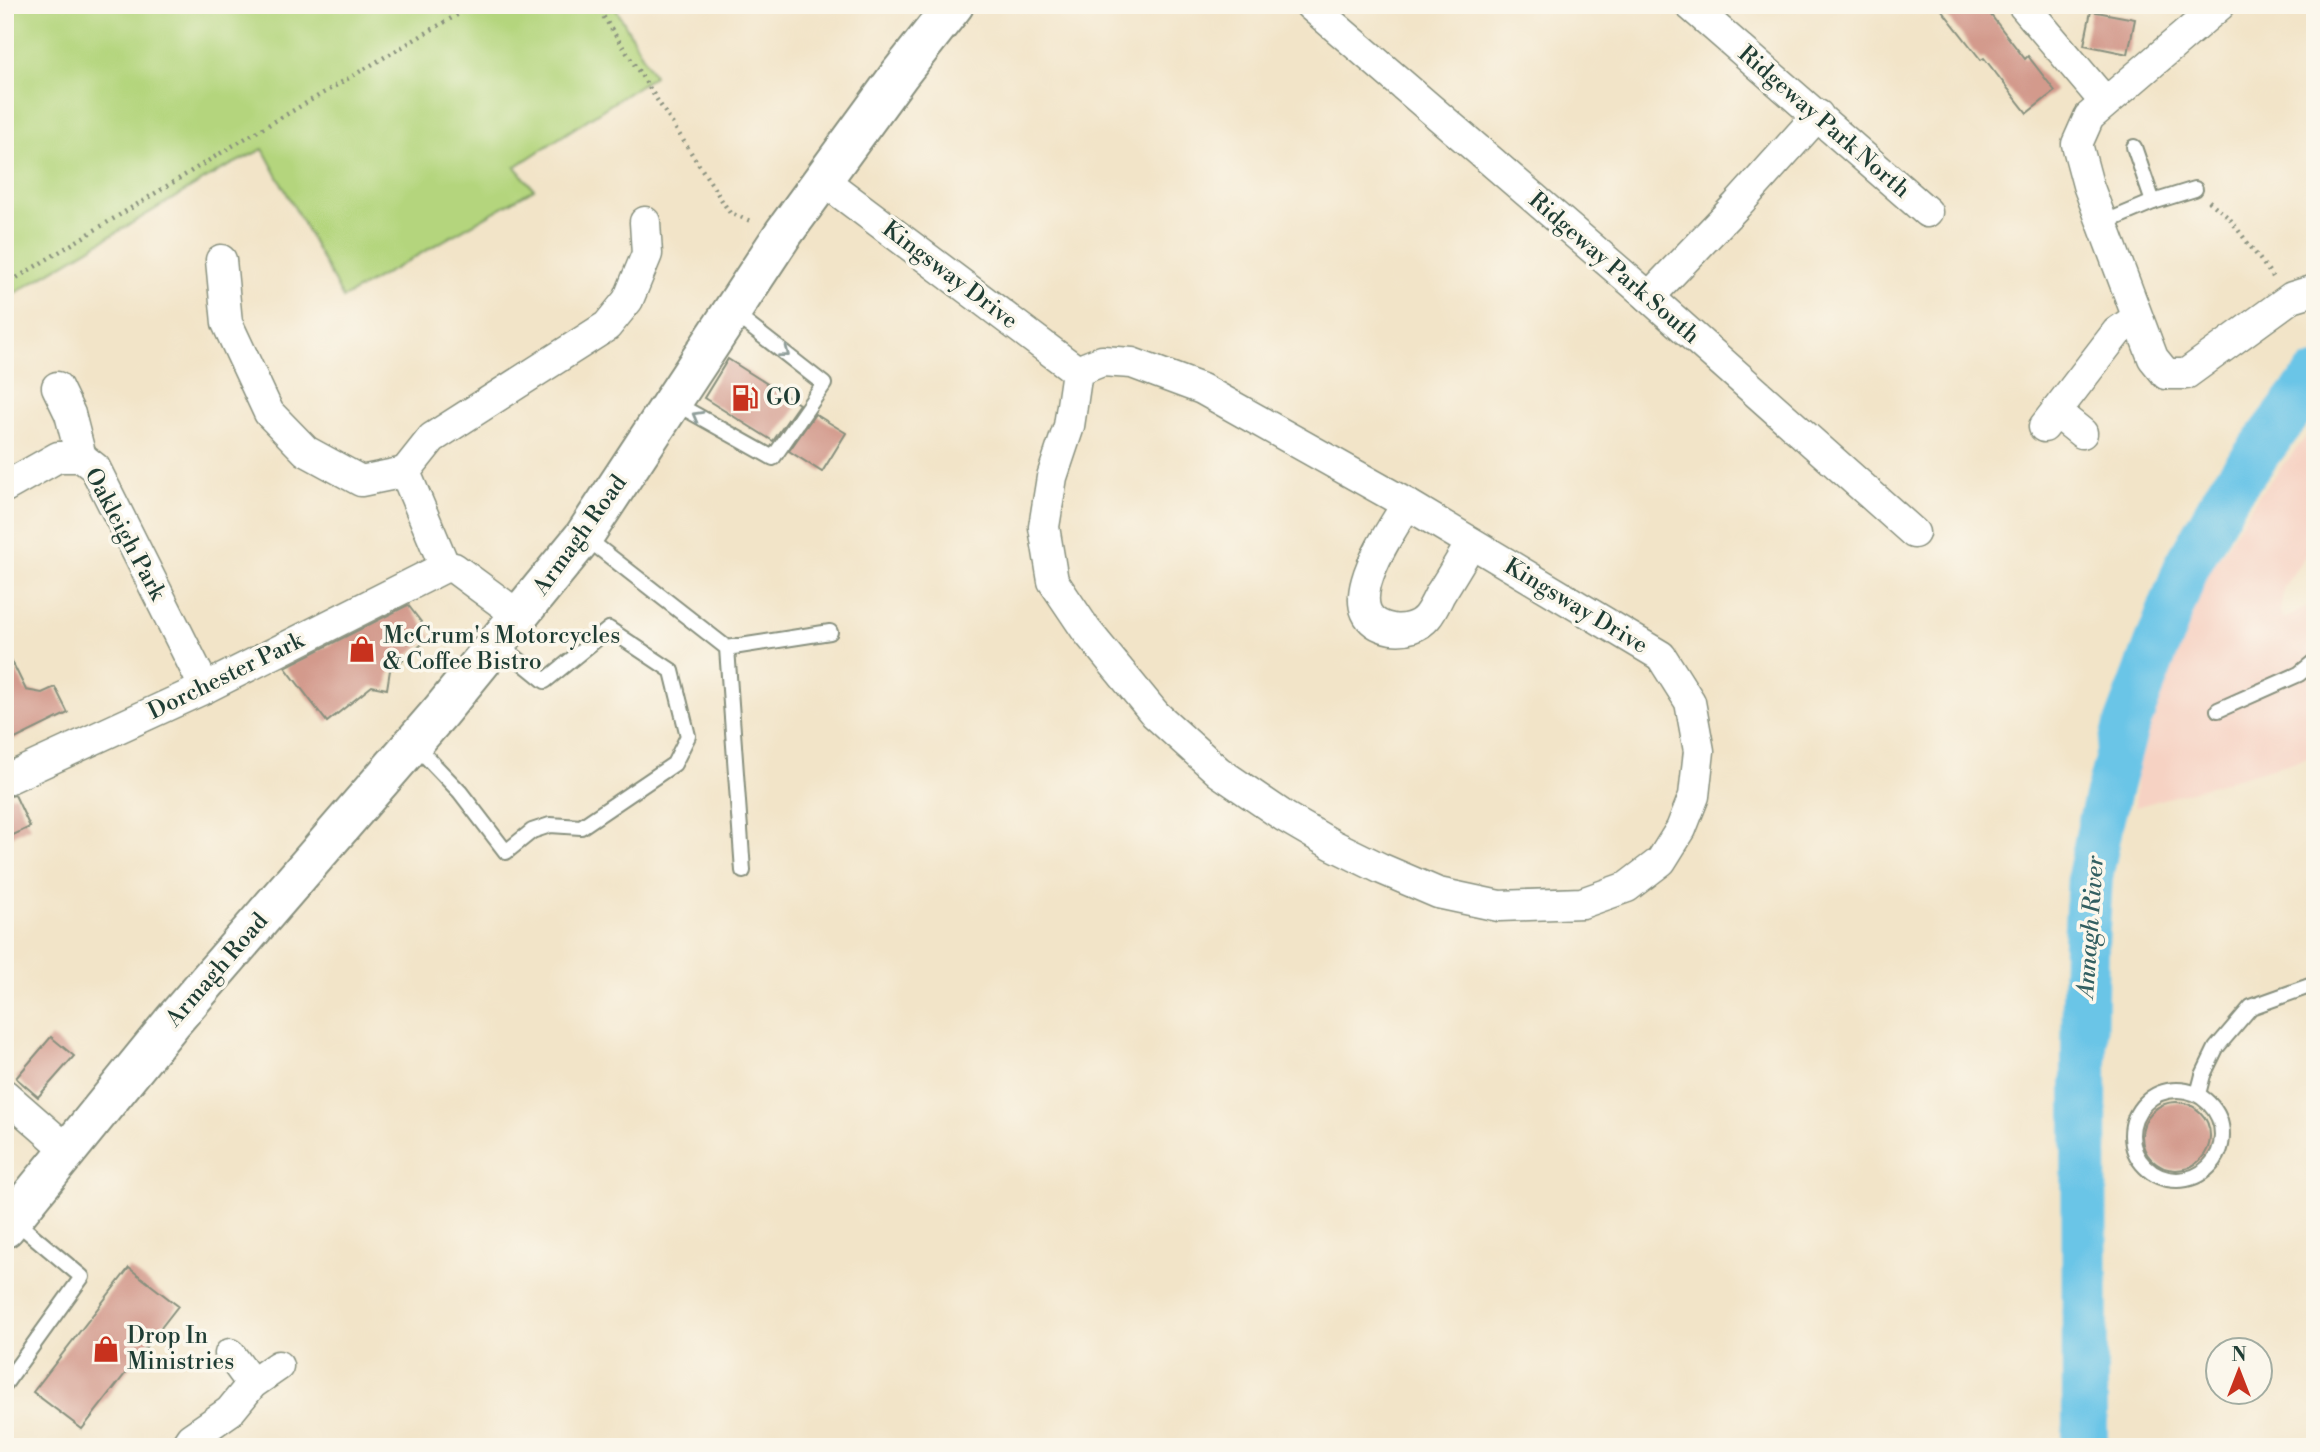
<svg xmlns="http://www.w3.org/2000/svg" width="2320" height="1452" font-family="'Libre Bodoni',serif">
	<style>
		.built { fill: #f6d2c3 }
		.green { fill: #b4d57d; stroke: #6a8958; stroke-width: 2 }
		.lines { fill: none; stroke-linecap: round; stroke-linejoin: round }
		.river { stroke: #6ac5e7; stroke-width: 46 }
		.building { fill: #d39a8c }
		.lane-casing { stroke: #88907e; stroke-width: 18 }
		.street-casing { stroke: #88907e; stroke-width: 33 }
		.primary-casing { stroke: #88907e; stroke-width: 42 }
		.path { stroke: #88907e; stroke-width: 4.5; stroke-dasharray: 2 5; stroke-linecap: butt }
		.lane { stroke: #fff; stroke-width: 14 }
		.street { stroke: #fff; stroke-width: 30 }
		.primary { stroke: #fff; stroke-width: 38 }
		.oneway { stroke: #8f9e9a }
		.labels { text-anchor: middle; dominant-baseline: central; stroke-width: 7; stroke-linejoin: round; paint-order: stroke }
		.street-label { font-size: 23px; fill: #1f3d34; stroke: #fbf7ec }
		.poi-label { font-size: 23px; fill: #1f3d34; stroke: #fbf7ec; text-anchor: start }
		.water-label { font-size: 24px; font-style: italic; fill: #325f61; stroke: #fbf7ec }
	</style>
	<rect width="100%" height="100%" fill="#fbf7ec"/>
	<filter id="ink" filterUnits="userSpaceOnUse"><feTurbulence type="fractalNoise" baseFrequency=".0143" numOctaves="2"/><feDisplacementMap in="SourceGraphic" scale="14" xChannelSelector="R" yChannelSelector="G"/><feConvolveMatrix kernelMatrix="1 2 1 2 8 2 1 2 1" color-interpolation-filters="sRGB"/></filter>
	<filter id="wash" filterUnits="userSpaceOnUse"><feTurbulence type="fractalNoise" baseFrequency=".00686" numOctaves="4" result="noise"/><feDisplacementMap in="SourceGraphic" scale="28" xChannelSelector="R" yChannelSelector="G"/><feGaussianBlur stdDeviation="1.57" result="paint"/><feColorMatrix in="noise" values="0 0 0 0 0 0 0 0 0 0 0 0 0 0 0 0 0 1.4 0 .05"/><feComposite in="paint" operator="in"/></filter>
	<g filter="url(#wash)">
		<rect width="100%" height="100%" fill="#f2e4c8"/>
		<polygon class="built" points="2315,426 2315,541 2284,587 2280,611 2284,619 2315,602 2315,756 2135,807 2138,734 2196,593 2258,496"/>
		<polygon class="green" points="5,5 614,5 654,76 515,167 534,189 343,298 263,149 221,170 5,299"/>
		<g class="lines">
			<polyline class="river" points="2085,1447 2084,1050 2086,943 2090,877 2102,817 2125,730 2187,566 2229,491 2315,378"/>
		</g>
		<g id="blocks">
			<g class="building">
				<polygon points="1938,5 1983,5 2025,59 2028,56 2055,91 2027,113 1984,58 1981,60"/>
				<polygon points="2091,11 2135,19 2128,54 2084,45"/>
				<polygon points="728,359 799,404 773,441 704,398"/>
				<polygon points="815,414 846,433 822,472 789,451"/>
				<polygon points="408,605 432,636 390,670 387,689 372,686 327,722 285,667"/>
				<polygon points="5,647 26,690 42,693 55,687 68,713 5,744"/>
				<polygon points="15,795 30,827 5,839 5,797"/>
				<polygon points="51,1037 74,1056 38,1097 16,1078"/>
				<circle cx="2176" cy="1136" r="34"/>
				<polygon points="129,1268 178,1306 82,1429 33,1392"/>
			</g>
		</g>
	</g>
	<g filter="url(#ink)">
		<use href="#blocks" fill-opacity="0" stroke="#88907e" stroke-width="2"/>
		<g class="lines">
			<defs>
				<g id="lane">
					<polyline points="2134,147 2153,202"/>
					<polyline points="2103,223 2153,202 2195,189"/>
					<polyline points="673,402 773,458 824,384 732,312"/>
					<polyline points="585,537 727,648 743,871"/>
					<polyline points="727,648 830,632"/>
					<polyline points="2218,710 2299,674 2315,661"/>
					<polyline points="414,744 460,792 506,852 532,831 550,825 581,827 674,764 688,736 672,671 609,629 545,681 498,643"/>
					<circle cx="2177" cy="1135" r="45"/>
					<polyline points="2198,1094 2203,1075 2216,1048 2251,1007 2315,984"/>
					<polyline points="5,1384 82,1277 14,1220"/>
				</g>
				<g id="street">
					<polyline points="1310,5 1649,297 1914,533"/>
					<polyline points="1690,5 1927,212"/>
					<polyline points="2023,5 2105,102"/>
					<polyline points="2220,5 2089,117 2077,144 2088,185 2153,358 2166,374 2186,374 2292,297 2315,290"/>
					<polyline points="823,180 1077,371 1102,361 1132,363 1202,389 1407,504 1661,656 1690,702 1699,751 1694,796 1681,829 1661,861 1627,887 1582,903 1499,906 1438,893 1382,869 1333,845 1285,817 1219,772 1155,714 1086,630 1053,581 1044,527 1052,477 1069,426 1077,371"/>
					<polyline points="221,260 227,323 269,413 306,451 361,481 405,472"/>
					<polyline points="1649,297 1737,205 1818,115"/>
					<polyline points="57,387 70,414 81,457"/>
					<polyline points="2056,412 2082,433"/>
					<polyline points="2044,427 2117,332 2137,318"/>
					<polyline points="5,487 58,457 81,457 95,468 205,688"/>
					<path d="M1407 504C1391 532 1328 617 1392 629 1404 631 1419 627 1427 617 1432 611 1436 602 1440 594 1451 577 1461 560 1471 543"/>
					<polyline points="445,567 405,472 432,438 607,326 628,300 647,254 645,222"/>
					<polyline points="5,780 205,688 445,567 454,568 519,616"/>
					<polyline points="5,1095 69,1151"/>
					<polyline points="230,1354 252,1384"/>
					<polyline points="185,1447 191,1438 230,1411 252,1384 278,1366"/>
				</g>
				<polyline id="primary" points="5,1228 173,1021 441,711 584,536 783,234 899,75 954,5"/>
			</defs>
			<use href="#lane" class="lane-casing"/>
			<use href="#street" class="street-casing"/>
			<use href="#primary" class="primary-casing"/>
			<g class="path">
				<polyline points="596,5 730,213 753,222"/>
				<polyline points="2209,201 2230,219 2273,277"/>
				<polyline points="5,285 234,145 474,5"/>
			</g>
			<use href="#lane" class="lane"/>
			<use href="#street" class="street"/>
			<use href="#primary" class="primary"/>
		</g>
		<defs><path id="oneway-chevron" d="M-2-3.5L2.5 0L-2 3.5" fill="none" stroke-width="1.6" stroke-linecap="round" stroke-linejoin="round" transform="scale(1.75)"/></defs>
		<g class="oneway">
			<use href="#oneway-chevron" transform="translate(785 353) rotate(38)"/>
			<use href="#oneway-chevron" transform="translate(697 416) rotate(-151)"/>
		</g>
	</g>
	<defs>
		<symbol id="fuel-bare" viewBox="-9 -9 18 18"><path d="M-5.5-6h7V0h2V4h1.3V-2.5L3-4.5l.8-.8L6-3V5H2.5V1h-1V6h-7ZM-4.2-4.7v3.2H.2V-4.7Z" fill="#c8321e" stroke="#fbf7ec" stroke-width="2.5" paint-order="stroke"/></symbol>
		<symbol id="shop-bare" viewBox="-9 -9 18 18"><path d="M-5-2.5h2.3a2.7 3.5 0 0 1 5.4 0H5L5.5 6h-11ZM-1.5-2.5h3a1.5 2.3 0 0 0-3 0Z" fill="#c8321e" stroke="#fbf7ec" stroke-width="2.5" paint-order="stroke"/></symbol>
	</defs>
	<g fill-rule="evenodd">
		<use href="#fuel-bare" x="726" y="379" width="38" height="38"/>
		<use href="#shop-bare" x="343" y="630" width="38" height="38"/>
		<use href="#shop-bare" x="87" y="1330" width="38" height="38"/>
	</g>
	<g class="labels">
		<g class="street-label">
			<text transform="translate(1824 122) rotate(41)">Ridgeway Park North</text>
			<text transform="translate(1614 268) rotate(41)">Ridgeway Park South</text>
			<text transform="translate(950 275) rotate(37)">Kingsway Drive</text>
			<text transform="translate(125 534) rotate(62)">Oakleigh Park</text>
			<text transform="translate(580 535) rotate(-54)">Armagh Road</text>
			<text transform="translate(1576 606) rotate(31)">Kingsway Drive</text>
			<text transform="translate(226 676) rotate(-26)">Dorchester Park</text>
			<text transform="translate(217 970) rotate(-49)">Armagh Road</text>
		</g>
		<g class="poi-label">
			<text x="766" y="398">GO</text>
			<text x="383" y="636">McCrum's Motorcycles<tspan x="383" dy="26">&amp; Coffee Bistro</tspan></text>
			<text x="127" y="1336">Drop In<tspan x="127" dy="26">Ministries</tspan></text>
		</g>
		<g class="water-label">
			<text transform="translate(2091 927) rotate(-86)">Annagh River</text>
		</g>
	</g>
	<rect width="2320" height="1452" fill="none" stroke="#fbf7ec" stroke-width="28"/>
	<g transform="translate(2239 1371)"><circle r="33" fill="#fbf7ec" stroke="#a3ada2" stroke-width="2"/>
	<path d="M0-5L12 26L0 18L-12 26Z" fill="#c8321e"/>
	<text y="-10" font-size="19" font-weight="bold" text-anchor="middle" fill="#1f3d34">N</text>
	</g>
</svg>
